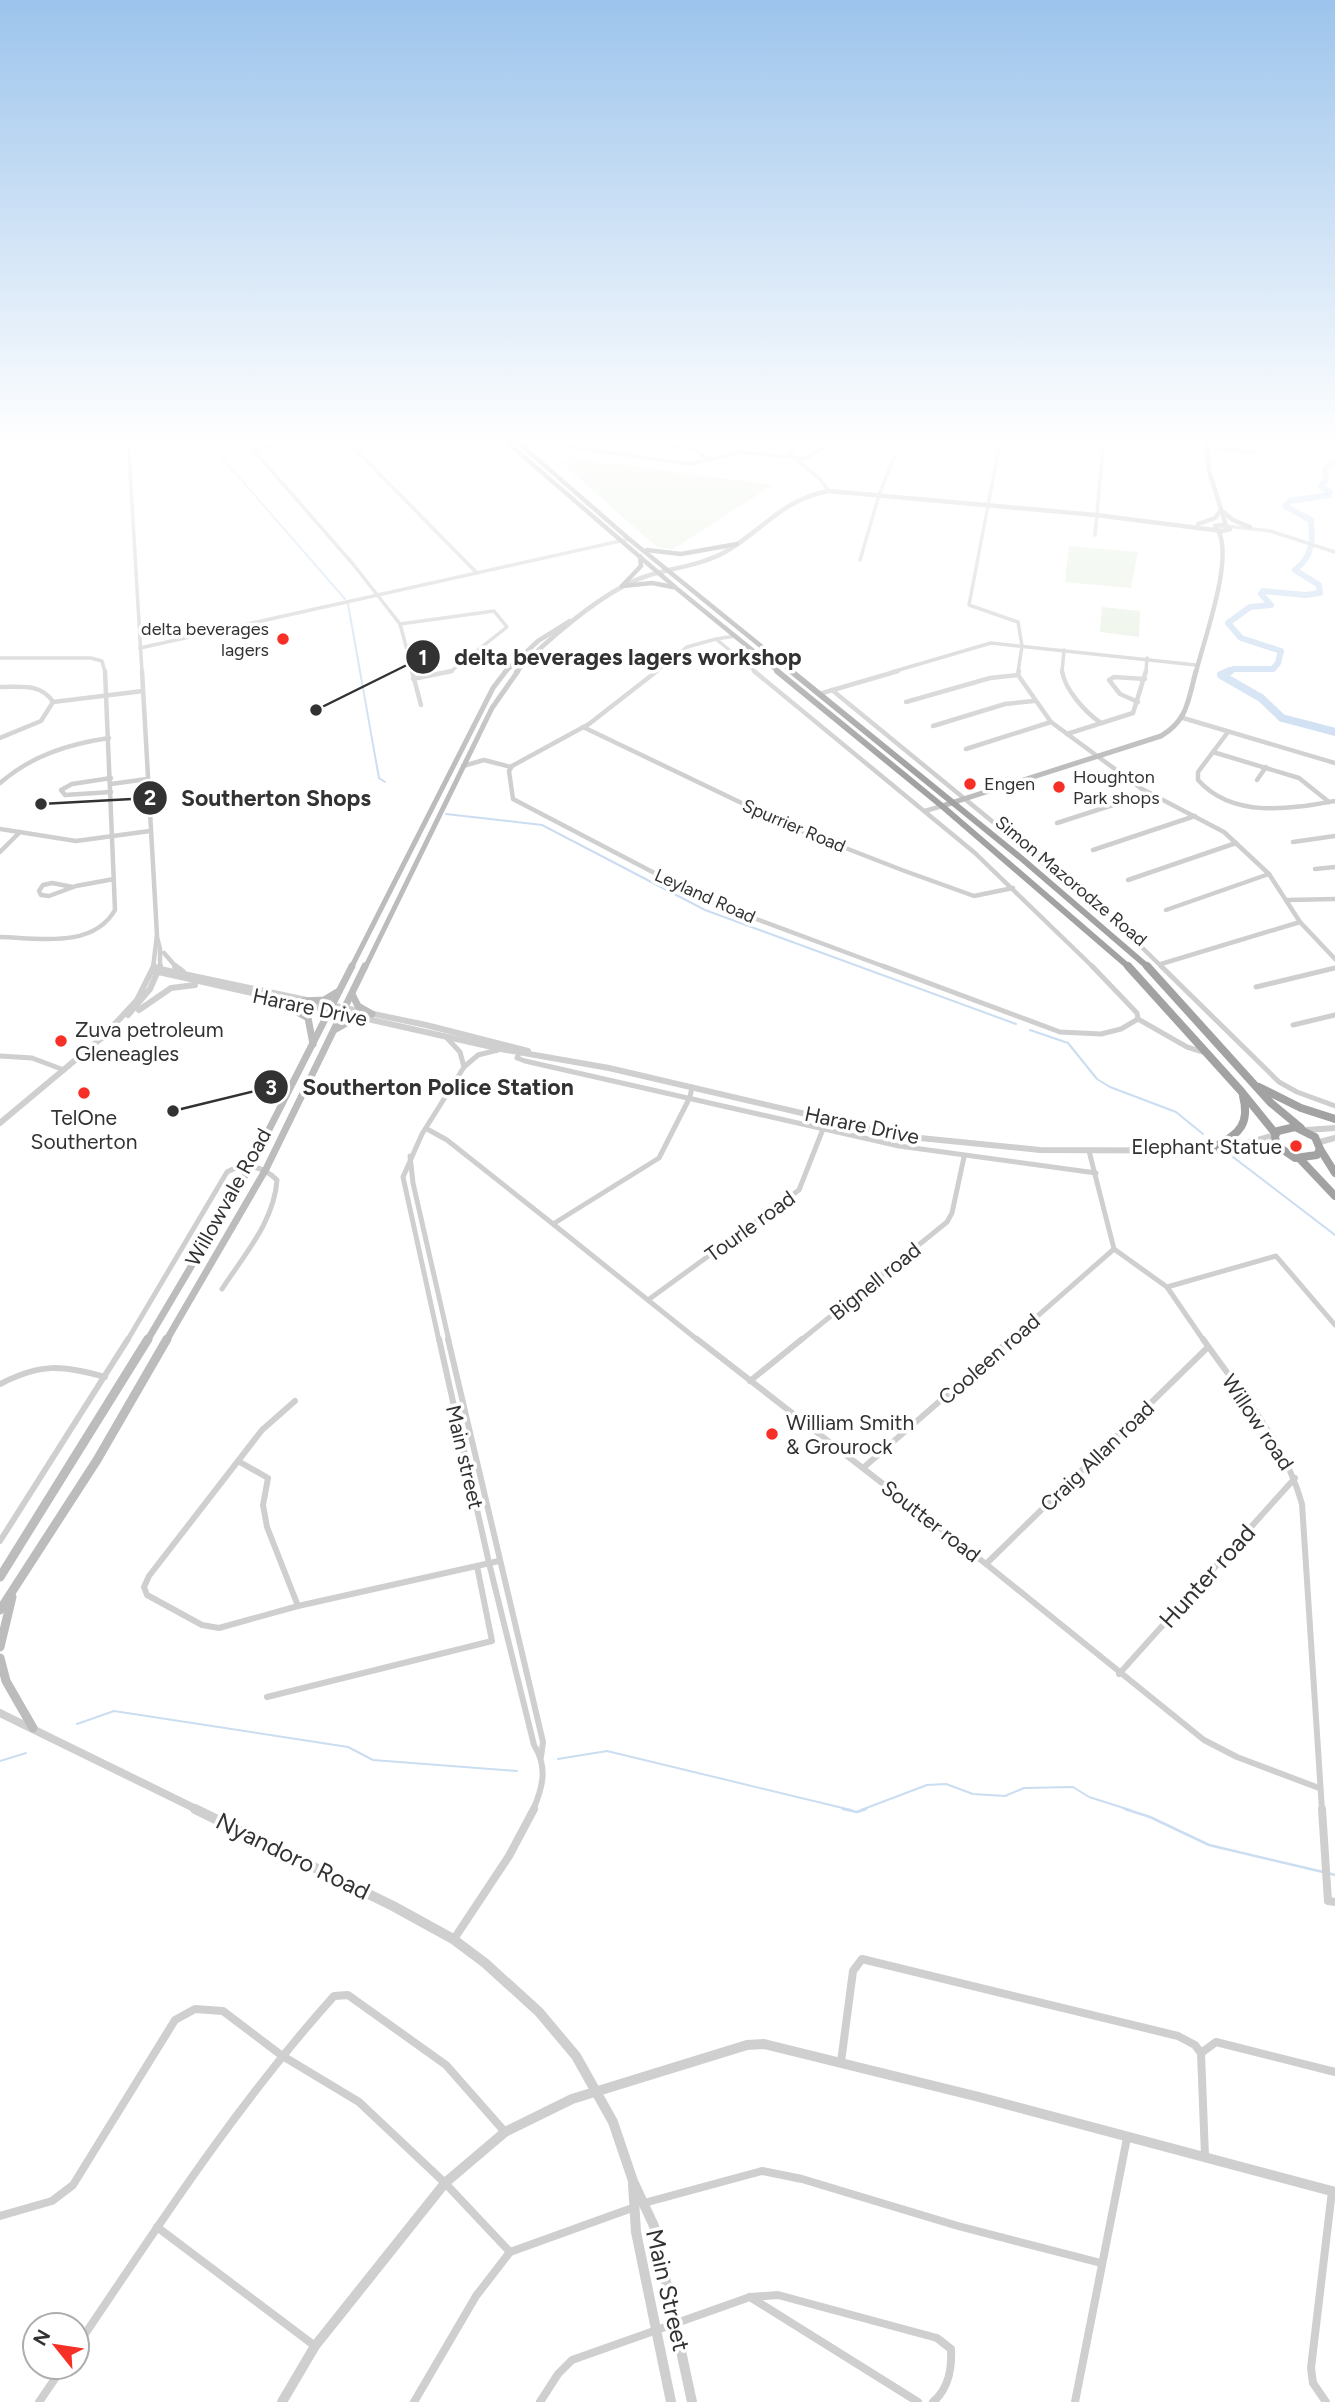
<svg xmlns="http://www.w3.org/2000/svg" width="1335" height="2402" font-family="Figtree,sans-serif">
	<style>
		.green { fill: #e6f0e0 }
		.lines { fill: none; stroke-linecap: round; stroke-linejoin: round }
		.stream-far1 { stroke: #cbddf1; stroke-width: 2 }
		.stream { stroke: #cbddf1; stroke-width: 2.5 }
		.river-far1 { stroke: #cbddf1; stroke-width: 6 }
		.river { stroke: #cbddf1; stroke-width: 8 }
		.minor-far4 { stroke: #cfcfcf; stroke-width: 3.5 }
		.minor-far3 { stroke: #cfcfcf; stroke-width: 4.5 }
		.minor-far2 { stroke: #cfcfcf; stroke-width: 5 }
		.minor-far1 { stroke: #cfcfcf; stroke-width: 6 }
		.minor { stroke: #cfcfcf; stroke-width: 8 }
		.tertiary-far4 { stroke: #cfcfcf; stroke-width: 3.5 }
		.tertiary-far3 { stroke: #cfcfcf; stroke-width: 4.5 }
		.tertiary-far2 { stroke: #cfcfcf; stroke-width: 6 }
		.tertiary-far1 { stroke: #cfcfcf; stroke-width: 8 }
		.tertiary { stroke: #cfcfcf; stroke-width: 10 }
		.secondary-far3 { stroke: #bcbcbc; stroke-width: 4.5 }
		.secondary-far2 { stroke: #bcbcbc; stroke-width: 5 }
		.secondary-far1 { stroke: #bcbcbc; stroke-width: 7 }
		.secondary { stroke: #bcbcbc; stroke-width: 9 }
		.trunk-far2 { stroke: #a2a2a2; stroke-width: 4.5 }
		.trunk-far1 { stroke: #a2a2a2; stroke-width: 6 }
		.trunk { stroke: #a2a2a2; stroke-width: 8 }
		.poi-dot { fill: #f73027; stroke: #fff; stroke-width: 2.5 }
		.labels { text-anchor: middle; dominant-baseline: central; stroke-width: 7; stroke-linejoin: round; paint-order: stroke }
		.far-poi-label { font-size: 18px; fill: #323232; stroke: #fff; text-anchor: start }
		.far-street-label { font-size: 18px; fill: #323232; stroke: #fff }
		.street-label { font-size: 21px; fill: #323232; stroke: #fff }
		.poi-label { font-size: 21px; fill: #323232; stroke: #fff; text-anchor: start }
		.near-street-label { font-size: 24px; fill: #323232; stroke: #fff }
		.leader { fill: none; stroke: #323232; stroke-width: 2.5 }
		.callout-dot { fill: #323232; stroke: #fff; stroke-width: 2.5 }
		.mark-label { font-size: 21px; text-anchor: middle; font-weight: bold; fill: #fff }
		.callout-label { font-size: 23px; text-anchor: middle; font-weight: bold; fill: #323232; stroke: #fff; stroke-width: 7; stroke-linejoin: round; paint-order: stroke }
	</style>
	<rect width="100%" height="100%" fill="#fff"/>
	<g class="green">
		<polygon points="576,458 773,485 673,549 657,547 561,463 564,459"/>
		<polygon points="1069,546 1138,552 1131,588 1065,582"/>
		<polygon points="1102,607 1140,611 1139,637 1100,632"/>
	</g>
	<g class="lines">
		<g class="stream-far1">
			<polyline points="204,437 345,599"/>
			<polyline points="348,604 379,778 385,782"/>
			<polyline points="446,814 542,825 705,910 1016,1024"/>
			<polyline points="1030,1030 1068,1043 1097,1079 1110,1087 1176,1112 1203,1134"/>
			<polyline points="1233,1157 1335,1235"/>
			<polyline points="77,1724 114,1711 348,1747 373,1760 517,1771"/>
			<polyline points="558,1759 607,1751 851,1810"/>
			<polyline points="0,1761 26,1753"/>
			<polyline points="861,1810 927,1785 946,1784 973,1794 1005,1796 1024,1788 1073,1787 1089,1797 1130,1810"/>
		</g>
		<g class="stream">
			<polyline points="843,1809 857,1812 866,1809"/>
			<polyline points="1125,1809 1150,1817 1209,1845 1323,1872"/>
			<polyline points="1328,1873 1335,1875"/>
		</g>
		<path class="river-far1" d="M1227 672 1234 669H1273L1278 663 1281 651 1241 638 1228 623 1250 607 1271 605 1261 594 1263 591 1306 595 1320 593 1319 585 1295 570C1313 556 1313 541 1311 520L1285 506 1290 501 1329 495 1330 492 1321 486 1326 479 1325 469 1335 461"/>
		<polyline class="river" points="1230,671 1221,675 1261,698 1282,718 1335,732"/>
		<g class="minor-far4">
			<polyline points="242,437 353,564 400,624 413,672"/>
			<polyline points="343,437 477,573"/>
			<polyline points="548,437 564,446 691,464 741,452 806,459 838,437"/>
			<polyline points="610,437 693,449"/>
			<polyline points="677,437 710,460"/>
			<polyline points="722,437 741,452"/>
			<polyline points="801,437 790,455 818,477 829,491"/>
			<polyline points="1001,437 969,605 1018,622 1022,646 1018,672"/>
			<polyline points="1205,448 1256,452"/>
			<polyline points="254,449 317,437"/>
			<polyline points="1095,535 1104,437"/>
			<polyline points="860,560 879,495 894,457"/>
			<polyline points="400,624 494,611 507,627 450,672"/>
			<polyline points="716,639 735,636"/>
			<polyline points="140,648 629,539"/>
			<polyline points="0,658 91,658 102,661 105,672"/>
			<polyline points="655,672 687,647 716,639 756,672"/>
			<polyline points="892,672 991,643 1196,665"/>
			<polyline points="1062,672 1064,650"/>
			<polyline points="1146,672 1147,658"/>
		</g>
		<g class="minor-far3">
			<polyline points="412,671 421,705"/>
			<polyline points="657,671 589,724 512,766 509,771 513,799 708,901 888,968"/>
			<polyline points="754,671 975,853 1094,968"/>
			<polyline points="1019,671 1018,675 1051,722 1142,789 1224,832 1269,874 1300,922 1335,959"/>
			<path d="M1062 671C1065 690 1085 712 1101 723"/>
			<polyline points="413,679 452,671"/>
			<path d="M0 687C20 687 41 683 53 702L41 721 0 738"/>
			<polyline points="832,690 1121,927 1163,968"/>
			<polyline points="819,694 898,671"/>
			<polyline points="53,702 143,691"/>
			<polyline points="906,702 990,678 1018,675"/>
			<polyline points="1138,702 1120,694 1109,680 1114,677 1145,679"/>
			<polyline points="1183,718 1335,763"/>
			<polyline points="933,726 1005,704 1034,701"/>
			<polyline points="583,727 794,828 902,870 974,896 1013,888"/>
			<path d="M1228 732 1198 772V780C1233 819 1290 809 1335 801"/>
			<polyline points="1067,734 1133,713 1146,671"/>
			<polyline points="966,749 1051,722"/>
			<polyline points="1213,752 1299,778 1329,802"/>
			<polyline points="463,766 484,760 511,767"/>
			<polyline points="111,778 72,784 61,790 65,795 111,792"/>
			<polyline points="1257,780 1266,767"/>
			<path d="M0 783C31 756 68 744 109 738"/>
			<polyline points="111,784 147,779"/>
			<polyline points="925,811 942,806"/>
			<polyline points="1057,823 1150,793"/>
			<polyline points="0,829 76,841 150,831"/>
			<polyline points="1293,842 1335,836"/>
			<polyline points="1093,850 1195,816"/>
			<polyline points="0,852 20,832"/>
			<polyline points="1315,869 1335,867"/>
			<polyline points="1128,880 1236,843"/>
			<polyline points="73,887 52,883 43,885 39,891 41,895 49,896 76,886 114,879"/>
			<polyline points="1288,900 1335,899"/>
			<polyline points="1166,910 1269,874"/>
			<path d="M0 937C38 938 93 949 115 910L105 671"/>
			<polyline points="1161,964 1300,922"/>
		</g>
		<g class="minor-far2">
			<polyline points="883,966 1060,1032 1101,1034 1121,1029 1138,1019 1137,1013 1092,966"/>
			<polyline points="1161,966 1279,1082 1297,1092 1335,1106"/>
			<polyline points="1256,987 1335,968"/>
			<polyline points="1138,1019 1187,1047 1206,1053"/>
			<polyline points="1293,1025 1335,1015"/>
			<polyline points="446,1037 460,1052 464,1067"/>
			<polyline points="519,1053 517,1058 525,1061 899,1146 1096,1173"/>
			<polyline points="0,1056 32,1058 64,1070"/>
			<polyline points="692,1087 690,1097 659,1158 553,1224 699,1341"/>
			<polyline points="427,1129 447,1140 553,1224"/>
			<polyline points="1089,1151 1114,1249 1167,1287 1204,1341"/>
			<polyline points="410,1156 413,1183 449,1341"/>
			<polyline points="1167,1287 1276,1256 1335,1325"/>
			<polyline points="648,1300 799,1190 823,1129"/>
			<path d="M127 1341 227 1172C244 1162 263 1166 277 1180 274 1222 244 1255 222 1289"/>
			<polyline points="439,1341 403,1177 422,1134 464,1067 478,1055 498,1050"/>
			<polyline points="800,1341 947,1222 952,1213 964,1157"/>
			<polyline points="1009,1341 1114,1249"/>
		</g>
		<g class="minor-far1">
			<path d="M439 1339 489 1563 534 1745C548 1767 543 1787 533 1810"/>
			<polyline points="448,1339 543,1742 541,1757"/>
			<polyline points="697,1339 986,1564 1204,1740 1237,1757 1319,1788"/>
			<path d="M1203 1339C1239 1391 1285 1442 1302 1504L1322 1810"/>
			<polyline points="750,1381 802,1339"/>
			<path d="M0 1384C41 1363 62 1365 105 1377"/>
			<polyline points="295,1401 262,1430 149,1576 144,1587 147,1595 202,1625 219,1628 298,1606 499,1561"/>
			<polyline points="238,1461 268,1478 263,1505 267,1527 298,1606"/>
			<polyline points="863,1468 1011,1339"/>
			<polyline points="0,1541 128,1339"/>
			<polyline points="986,1564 1207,1348"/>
			<polyline points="1119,1674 1295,1478"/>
			<polyline points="267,1697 492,1641 477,1566"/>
		</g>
		<g class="minor">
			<polyline points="1322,1809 1328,1901 1335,1902"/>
			<polyline points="454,1939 509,1856 534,1809"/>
			<polyline points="1201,2053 1216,2042 1335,2072"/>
			<polyline points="841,2062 853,1971 862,1959 1178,2036 1195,2045 1201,2053 1205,2156"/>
			<polyline points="644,2203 762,2171 802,2179 958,2226 1101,2263"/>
			<polyline points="0,2216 52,2201 73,2185 175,2020 195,2009 223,2011 281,2055 359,2102 445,2183 510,2252"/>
			<polyline points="157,2227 315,2346"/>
			<polyline points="750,2297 918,2402"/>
			<path d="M77 2346C158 2226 237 2104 334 1996L348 1995 446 2065 505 2132"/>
			<polyline points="39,2402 63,2367"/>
			<polyline points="414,2402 476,2296 510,2252 635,2207"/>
			<path d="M540 2402 558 2374 572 2360 750 2297 778 2295 937 2338 951 2349C952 2369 949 2388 933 2402"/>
			<polyline points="1075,2402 1127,2138"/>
			<polyline points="1326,2402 1313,2383 1311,2368 1332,2191"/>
		</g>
		<g class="tertiary-far4">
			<polyline points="128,437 142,672"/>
			<polyline points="1227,526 1270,531 1335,552"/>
		</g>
		<g class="tertiary-far3">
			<polyline points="142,671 157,935 153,968"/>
			<polyline points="157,937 160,949 160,968"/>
			<polyline points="164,953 177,968"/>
		</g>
		<g class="tertiary-far2">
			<polyline points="175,966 183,972"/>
			<polyline points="154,971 501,1049 609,1068 900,1136 1040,1150 1280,1151"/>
			<polyline points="154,971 160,969 426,1025 528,1051"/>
			<polyline points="139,1010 171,988 195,985"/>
			<polyline points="128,1015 150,989 160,966"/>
			<polyline points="102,1038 137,1000 154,966"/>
			<polyline points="0,1123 104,1036"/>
			<polyline points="1306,1130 1335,1128"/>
			<polyline points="1320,1142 1335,1138"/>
			<polyline points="1194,1148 1244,1144 1275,1135"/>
		</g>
		<polyline class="tertiary-far1" points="0,1713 198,1810"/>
		<g class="tertiary">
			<polyline points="195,1809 393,1906 453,1939 485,1963 539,2012 576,2056 613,2122 633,2181 654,2226 692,2402"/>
			<polyline points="633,2184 636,2232 671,2402"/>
			<polyline points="282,2402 315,2346 445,2183 505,2132 572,2099 747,2045 764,2044 979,2097 1335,2192"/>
		</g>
		<g class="secondary-far3">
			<polyline points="1205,437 1209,471 1226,525"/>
			<polyline points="1221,510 1233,520 1250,527"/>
			<polyline points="1198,524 1215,518 1221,510"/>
			<polyline points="505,672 538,641 570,621"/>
			<path d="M516 672C546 641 603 591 644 577 670 568 700 566 725 552 762 531 784 498 829 491L1096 515 1222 531 1230 529 1223 525 1215 526 1216 529"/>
			<path d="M1196 672C1204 639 1234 559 1218 530"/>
		</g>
		<g class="secondary-far2">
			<path d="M942 806 1161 736C1188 720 1188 700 1196 671"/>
			<polyline points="351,968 493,688 506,671"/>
			<polyline points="365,968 492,708 518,671"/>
		</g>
		<g class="secondary-far1">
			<polyline points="352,994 358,1006 372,1014"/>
			<polyline points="276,1000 308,1018 313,1044"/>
			<polyline points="304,1001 324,1000 339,991"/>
			<polyline points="336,1029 350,1021 365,1019"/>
			<polyline points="147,1341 250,1167 352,966"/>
			<polyline points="166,1341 266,1169 365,966"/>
		</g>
		<g class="secondary">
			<polyline points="0,1577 148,1339"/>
			<polyline points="0,1610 97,1460 167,1339"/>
			<polyline points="0,1647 12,1597"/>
			<polyline points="0,1658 6,1681 33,1728"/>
		</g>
		<g class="trunk-far2">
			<polyline points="501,437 676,588 779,672"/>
			<polyline points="512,437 629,539 793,672"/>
			<polyline points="647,550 681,554 737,544"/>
			<polyline points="622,586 652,583 673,587"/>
			<polyline points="622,586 641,566 640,556"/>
		</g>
		<g class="trunk-far1">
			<polyline points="777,671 942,806 1130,968"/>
			<polyline points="791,671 1021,858 1149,968"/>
		</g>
		<g class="trunk">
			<polyline points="1128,966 1241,1091 1275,1133"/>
			<polyline points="1147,966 1271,1103 1301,1128"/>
			<polyline points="1259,1087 1301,1108 1335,1119"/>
			<polygon points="1295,1127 1315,1137 1320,1149 1317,1155 1295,1158 1276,1145 1275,1135 1278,1131"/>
			<path d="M1216 1146C1240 1134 1250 1123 1243 1096"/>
			<polyline points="1320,1149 1335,1173"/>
			<polyline points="1299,1158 1335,1196"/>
		</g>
	</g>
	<linearGradient id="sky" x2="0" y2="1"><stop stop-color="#9cc4ec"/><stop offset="0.57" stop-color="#fff"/><stop offset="1" stop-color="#fff" stop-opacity="0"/></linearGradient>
	<rect width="1335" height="773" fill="url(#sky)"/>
	<g class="poi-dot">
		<circle cx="283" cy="639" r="7"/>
		<circle cx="970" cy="784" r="7"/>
		<circle cx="1059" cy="787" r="7"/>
		<circle cx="61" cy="1041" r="7"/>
		<circle cx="84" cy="1093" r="7"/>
		<circle cx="1296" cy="1146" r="7"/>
		<circle cx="772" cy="1434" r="7"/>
	</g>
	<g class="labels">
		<g class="far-poi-label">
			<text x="269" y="629" text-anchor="end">delta beverages<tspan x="269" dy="21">lagers</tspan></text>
			<text x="1073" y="777">Houghton<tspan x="1073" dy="21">Park shops</tspan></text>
			<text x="984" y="784">Engen</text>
		</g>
		<g class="far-street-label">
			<text transform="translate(794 826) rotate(23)">Spurrier Road</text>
			<text transform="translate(1071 881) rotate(40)">Simon Mazorodze Road</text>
			<text transform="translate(705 896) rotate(24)">Leyland Road</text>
		</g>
		<g class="street-label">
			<text transform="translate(310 1007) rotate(12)">Harare Drive</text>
			<text transform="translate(862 1125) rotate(12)">Harare Drive</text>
			<text transform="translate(228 1197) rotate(-61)">Willowvale Road</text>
			<text transform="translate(750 1226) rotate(-36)">Tourle road</text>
			<text transform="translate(875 1281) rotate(-39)">Bignell road</text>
			<text transform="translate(989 1359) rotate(-41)">Cooleen road</text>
			<text transform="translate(1258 1422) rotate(56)">Willow road</text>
			<text transform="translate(1097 1456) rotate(-44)">Craig Allan road</text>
			<text transform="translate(465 1457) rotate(77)">Main street</text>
			<text transform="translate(931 1521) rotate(38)">Soutter road</text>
		</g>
		<g class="poi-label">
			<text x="75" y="1029">Zuva petroleum<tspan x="75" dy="24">Gleneagles</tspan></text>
			<text x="84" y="1117" text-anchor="middle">TelOne<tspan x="84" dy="24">Southerton</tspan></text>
			<text x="1282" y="1146" text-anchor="end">Elephant Statue</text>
			<text x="786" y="1422">William Smith<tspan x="786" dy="24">&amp; Grourock</tspan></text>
		</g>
		<g class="near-street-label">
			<text transform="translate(1207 1576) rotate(-48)">Hunter road</text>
			<text transform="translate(293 1856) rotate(26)">Nyandoro Road</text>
			<text transform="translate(668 2290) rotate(77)">Main Street</text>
		</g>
	</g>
	<path class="leader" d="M316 710L423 657M41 804L150 798M173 1111L271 1087"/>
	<g class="callout-dot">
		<circle cx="316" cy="710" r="7"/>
		<circle cx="41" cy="804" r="7"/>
		<circle cx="173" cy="1111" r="7"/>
		<circle cx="423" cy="657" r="18"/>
		<circle cx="150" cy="798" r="18"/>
		<circle cx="271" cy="1087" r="18"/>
	</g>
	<g class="mark-label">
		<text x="423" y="665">1</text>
		<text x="150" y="805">2</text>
		<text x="271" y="1095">3</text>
	</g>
	<g class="callout-label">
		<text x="628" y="665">delta beverages lagers workshop</text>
		<text x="276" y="806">Southerton Shops</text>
		<text x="438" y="1095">Southerton Police Station</text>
	</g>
	<g transform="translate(56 2346) rotate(300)"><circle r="33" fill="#ffffff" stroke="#adadad" stroke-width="2"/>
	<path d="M0-5L12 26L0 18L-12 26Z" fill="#f73027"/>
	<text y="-10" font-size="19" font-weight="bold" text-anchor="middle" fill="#323232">N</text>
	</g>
</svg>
